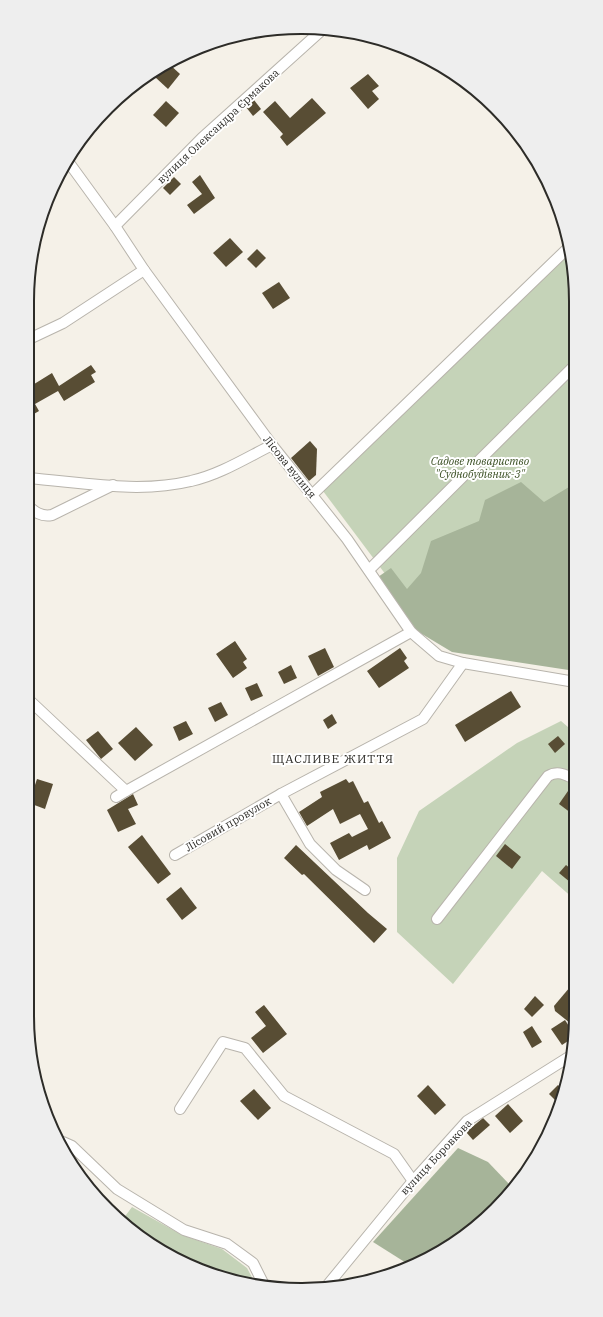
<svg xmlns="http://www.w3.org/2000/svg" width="603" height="1317" font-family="'IBM Plex Serif',serif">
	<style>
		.green { fill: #c5d3b8 }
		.forest { fill: #a6b499 }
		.building { fill: #584d34 }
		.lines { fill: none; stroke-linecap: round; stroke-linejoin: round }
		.street-casing { stroke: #b8b4ac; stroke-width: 12 }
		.street { stroke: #fff; stroke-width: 10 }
		.labels { text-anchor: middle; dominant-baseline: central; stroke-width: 4; stroke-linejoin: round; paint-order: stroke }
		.street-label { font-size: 11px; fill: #2d2c28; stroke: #fff }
		.park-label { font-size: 11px; font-style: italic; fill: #394e22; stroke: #fff }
		.neighbourhood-label { font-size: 12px; letter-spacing: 1px; fill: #2d2c28; stroke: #fff }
		.rim { fill: none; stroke: #2d2c28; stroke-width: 2 }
	</style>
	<rect width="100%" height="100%" fill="#f5f1e8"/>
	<g class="green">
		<polygon points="569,248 574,265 574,516 422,623 323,491"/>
		<polygon points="561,721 575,733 576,897 574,899 542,871 453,984 397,932 397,858 419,811 517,743"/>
		<polygon points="132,1207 182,1235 222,1249 247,1268 256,1285 248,1285 164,1253 123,1219"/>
	</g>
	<g class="forest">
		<polygon points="521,482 544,502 574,484 575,671 452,652 417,631 378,577 391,568 407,589 421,573 431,541 479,521 485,500"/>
		<polygon points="458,1148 488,1162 513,1188 508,1197 439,1253 411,1266 373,1242"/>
	</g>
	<g class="building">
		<polygon points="168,63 180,74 168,89 155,77"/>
		<polygon points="368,74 379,86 372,91 379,99 368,109 350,88"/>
		<polygon points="312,98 326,113 287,146 280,137 283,134 263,112 275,101 290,118"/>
		<polygon points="254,100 261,109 253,116 246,107"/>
		<polygon points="166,101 179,113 166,127 153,115"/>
		<polygon points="200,175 215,198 194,214 187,205 202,194 192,182"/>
		<polygon points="174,177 181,184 170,195 163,188"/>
		<polygon points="230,238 243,252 226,267 213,253"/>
		<polygon points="257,249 266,258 256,268 247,259"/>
		<polygon points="279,282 290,298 273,309 262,293"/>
		<polygon points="91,365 96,372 91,375 95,382 64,401 58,391 35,404 39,411 27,418 27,391 31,397 35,392 31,386 52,373 59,386"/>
		<polygon points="310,441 317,449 316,475 309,481 291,458"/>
		<polygon points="235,641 247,659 243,662 247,668 233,678 216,654"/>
		<polygon points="325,648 334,667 318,676 308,656"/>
		<polygon points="400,648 407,658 404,661 409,668 379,688 367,671"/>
		<polygon points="291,665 297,678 284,684 278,672"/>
		<polygon points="257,683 263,696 251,701 245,688"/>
		<polygon points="511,691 521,707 465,742 455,725"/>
		<polygon points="221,702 228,715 215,722 208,708"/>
		<polygon points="332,714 337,723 328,729 323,720"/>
		<polygon points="186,721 193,734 179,741 173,727"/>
		<polygon points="136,727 153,745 135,761 118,743"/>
		<polygon points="98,731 113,749 101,759 86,740"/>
		<polygon points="558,736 565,744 555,753 548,744"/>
		<polygon points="37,779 53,784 45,809 29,803"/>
		<polygon points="346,779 349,783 353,781 364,803 368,801 379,823 382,821 391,838 369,850 367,845 339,860 330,843 349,833 352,837 368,829 360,814 340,824 333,809 307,826 299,812 322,797 320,792"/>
		<polygon points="568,791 575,796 575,816 559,804"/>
		<polygon points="133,794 138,805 128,809 136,824 118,832 107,810"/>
		<polygon points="142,835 171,874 158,884 128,847"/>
		<polygon points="505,844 521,857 512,869 496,856"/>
		<polygon points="296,845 368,913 387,929 374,943 304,874 302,875 284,858"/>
		<polygon points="566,865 576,873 576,887 559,873"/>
		<polygon points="181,887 197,908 182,920 166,899"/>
		<polygon points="570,987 576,992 576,1016 570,1023 555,1011 554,1006"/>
		<polygon points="535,996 544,1005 532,1017 524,1009"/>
		<polygon points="264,1005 287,1034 263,1053 251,1038 266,1026 255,1012"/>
		<polygon points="565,1020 574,1034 574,1037 562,1045 551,1029"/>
		<polygon points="532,1026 542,1042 532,1048 523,1032"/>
		<polygon points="428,1085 446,1105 435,1115 417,1096"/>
		<polygon points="558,1085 564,1091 560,1105 549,1094"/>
		<polygon points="254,1089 271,1108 258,1120 240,1101"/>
		<polygon points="508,1104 523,1121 510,1133 495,1116"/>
		<polygon points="483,1118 490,1125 473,1140 466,1132"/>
	</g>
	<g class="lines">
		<defs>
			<g id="street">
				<polyline points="67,160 115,226 144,270 272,445 347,539 411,632 439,656 463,663 575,682"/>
				<polyline points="115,226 202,138 323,29"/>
				<polyline points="27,340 63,323 144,270"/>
				<path d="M27 478C81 482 138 494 191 481 219 475 246 458 272 445"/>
				<polyline points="313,494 569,247"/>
				<path d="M27 505C35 512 41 517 52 515L113 485"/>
				<polyline points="369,570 574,366"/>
				<polyline points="27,698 126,791 411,632"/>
				<polyline points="116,797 126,791"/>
				<polyline points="175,855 281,794"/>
				<polyline points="365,890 336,870 310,844 281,794 423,719 463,663"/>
				<path d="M437 919 548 776C558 770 565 775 575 779"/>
				<polyline points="180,1109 223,1042 245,1048 284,1096 394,1154 413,1181"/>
				<polyline points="59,1143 63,1142 72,1146 117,1189 184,1230 227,1244 253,1263 264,1285"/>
				<polyline points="326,1287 413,1181 467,1121 572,1055"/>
			</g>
		</defs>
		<use href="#street" class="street-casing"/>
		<use href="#street" class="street"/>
	</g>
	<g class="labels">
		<g class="street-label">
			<text transform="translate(218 126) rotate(-43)">вулиця Олександра Єрмакова</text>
			<text transform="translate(290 467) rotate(51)">Лісова вулиця</text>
			<text transform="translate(228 824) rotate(-30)">Лісовий провулок</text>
			<text transform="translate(436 1157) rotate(-47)">вулиця Боровкова</text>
		</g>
		<g class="park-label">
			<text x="480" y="461">Садове товариство<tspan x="480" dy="13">"Суднобудівник-3"</tspan></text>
		</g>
		<g class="neighbourhood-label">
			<text x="333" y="758">ЩАСЛИВЕ ЖИТТЯ</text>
		</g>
	</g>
	<path d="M0 0H603V1317H0ZM301 34H302A267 267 0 0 1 569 301V1016A267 267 0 0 1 302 1283H301A267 267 0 0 1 34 1016V301A267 267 0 0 1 301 34Z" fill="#eee" fill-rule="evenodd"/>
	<path class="rim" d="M301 34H302A267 267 0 0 1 569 301V1016A267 267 0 0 1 302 1283H301A267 267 0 0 1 34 1016V301A267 267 0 0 1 301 34Z"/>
</svg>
